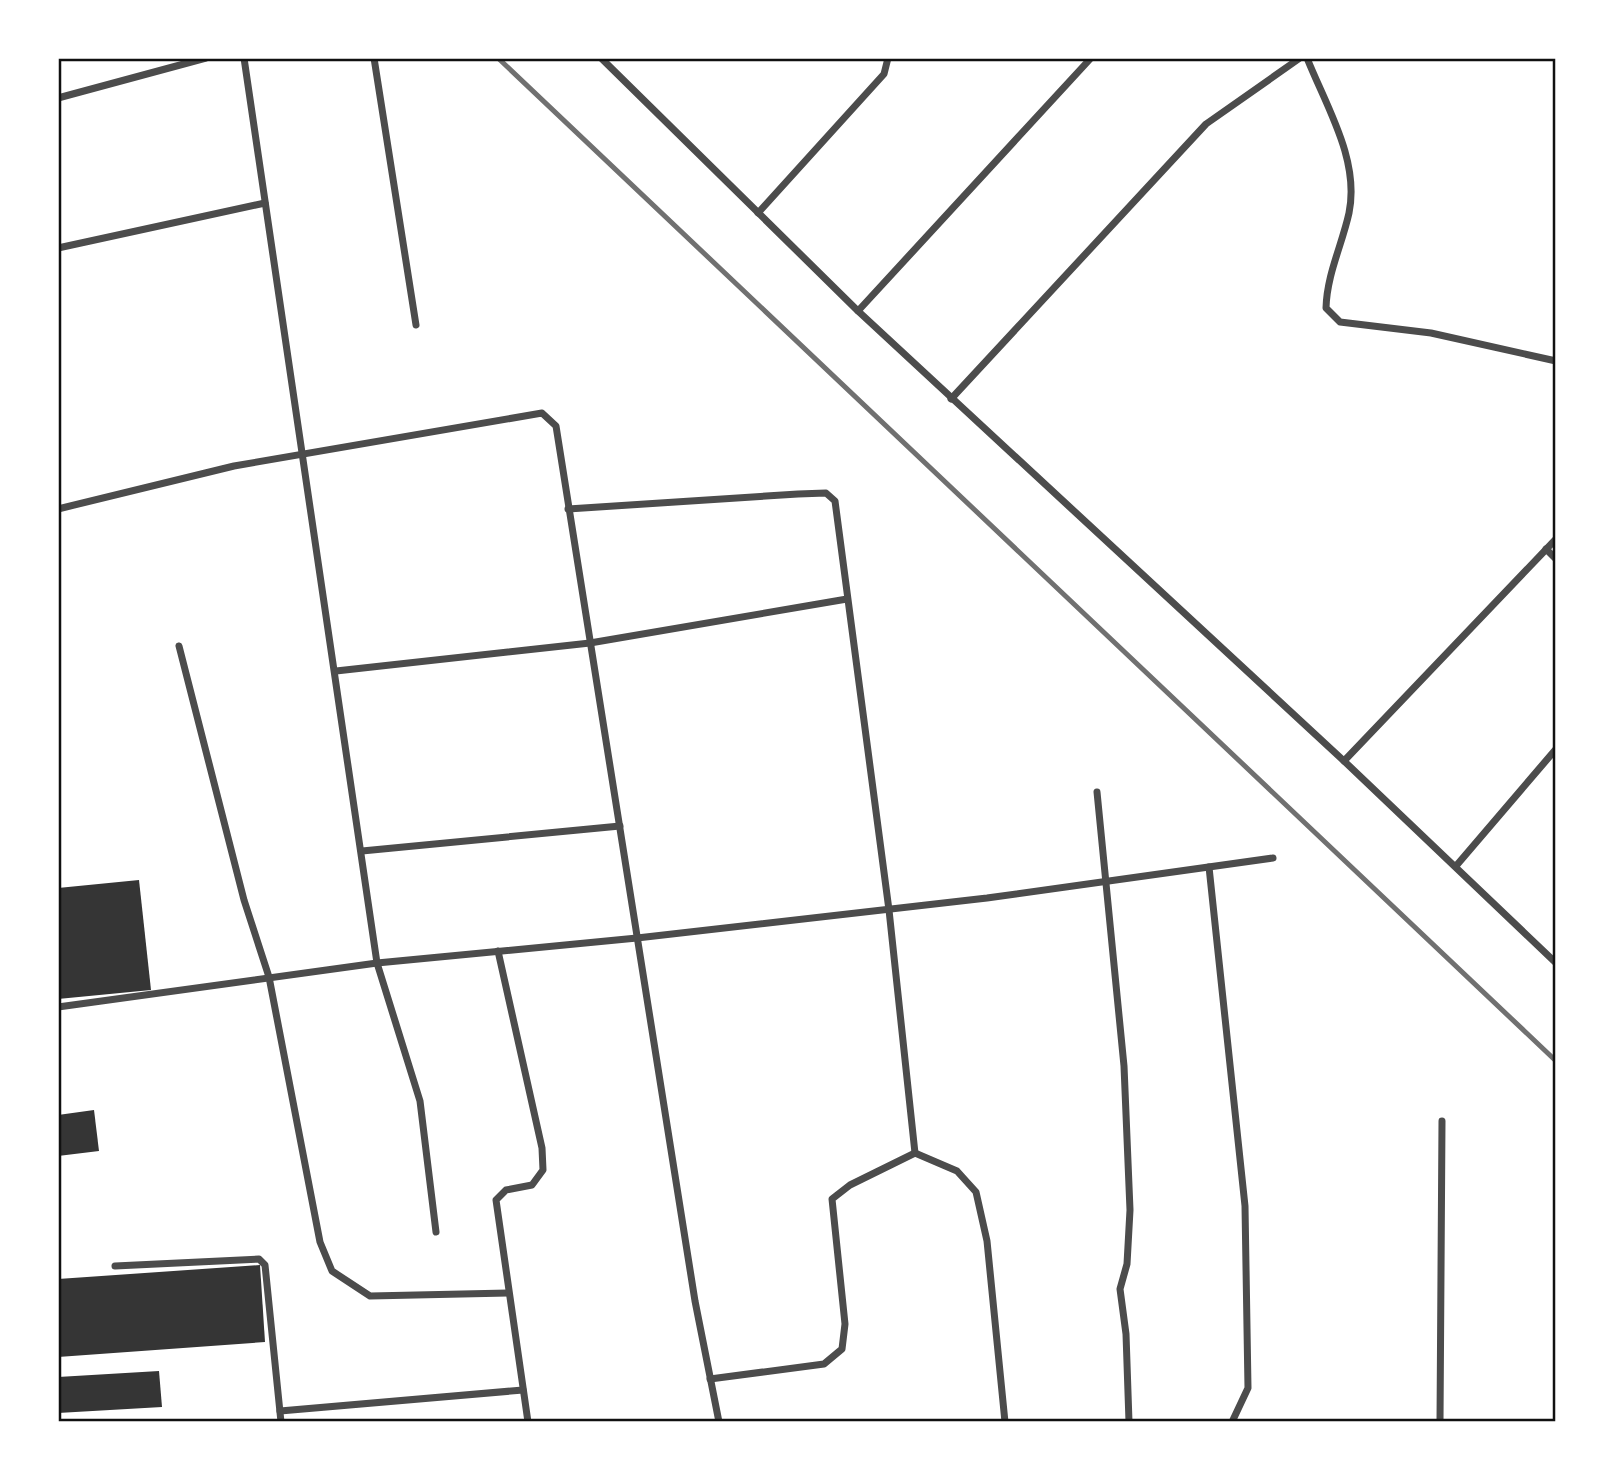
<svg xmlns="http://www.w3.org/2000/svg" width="1614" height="1480" font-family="Montserrat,sans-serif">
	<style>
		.building { fill: #353535 }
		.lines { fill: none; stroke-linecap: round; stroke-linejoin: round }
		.minor { stroke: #4c4c4c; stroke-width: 7 }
		.rail { stroke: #707070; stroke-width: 5 }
		.neatline { fill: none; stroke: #111; stroke-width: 2.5 }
	</style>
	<rect width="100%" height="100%" fill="#fff"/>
	<g class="building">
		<polygon points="139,880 151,990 58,999 58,888"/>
		<polygon points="94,1110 99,1151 58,1156 58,1115"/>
		<polygon points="260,1265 265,1342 58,1357 58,1279"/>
		<polygon points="159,1371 162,1407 58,1413 58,1377"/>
	</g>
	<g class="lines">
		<g class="minor">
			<polyline points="244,58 377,963 420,1101 436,1232"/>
			<polyline points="374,58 416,325"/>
			<polyline points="601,58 858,311 1344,761 1556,963"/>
			<path d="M1307 58C1326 106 1360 160 1349 213 1342 245 1327 274 1326 308L1340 322 1431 333 1556 361"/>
			<polyline points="58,98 206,58"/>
			<polyline points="758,213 884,74 888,58"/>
			<polyline points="58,248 265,203"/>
			<polyline points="858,311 1091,58"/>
			<polyline points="951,399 1206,124 1300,58"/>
			<polyline points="58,509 234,466 542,413 556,426 695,1301 719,1422"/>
			<polyline points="568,509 798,494 826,493 835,501 889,910 915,1153"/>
			<polyline points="1546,549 1556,559"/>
			<polyline points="179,646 244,900 269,977 320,1242 332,1271 370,1296 508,1293"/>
			<polyline points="336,671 590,643 847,599"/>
			<polyline points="1344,761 1556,539"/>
			<polyline points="1097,792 1124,1066 1130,1210 1127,1264 1120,1289 1126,1334 1129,1422"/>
			<polyline points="362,851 620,826"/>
			<polyline points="1456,866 1556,749"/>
			<polyline points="1209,867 1245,1206 1248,1388 1232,1422"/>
			<polyline points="498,951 542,1148 543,1170 532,1185 506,1190 496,1200 528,1422"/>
			<polyline points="58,1007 377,963 637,938 987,898 1273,858"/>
			<polyline points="115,1266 259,1259 265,1265 281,1422"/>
			<polyline points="710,1379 824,1364 842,1349 845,1324 832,1199 850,1185 915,1153 957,1171 976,1192 987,1241 1005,1422"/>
			<polyline points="280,1411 523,1390"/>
			<polyline points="1440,1422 1442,1121"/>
		</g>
		<polyline class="rail" points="498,58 1556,1061"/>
	</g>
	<rect width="1614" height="1480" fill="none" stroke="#ffffff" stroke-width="119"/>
	<rect x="60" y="60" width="1494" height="1360" class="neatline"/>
</svg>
